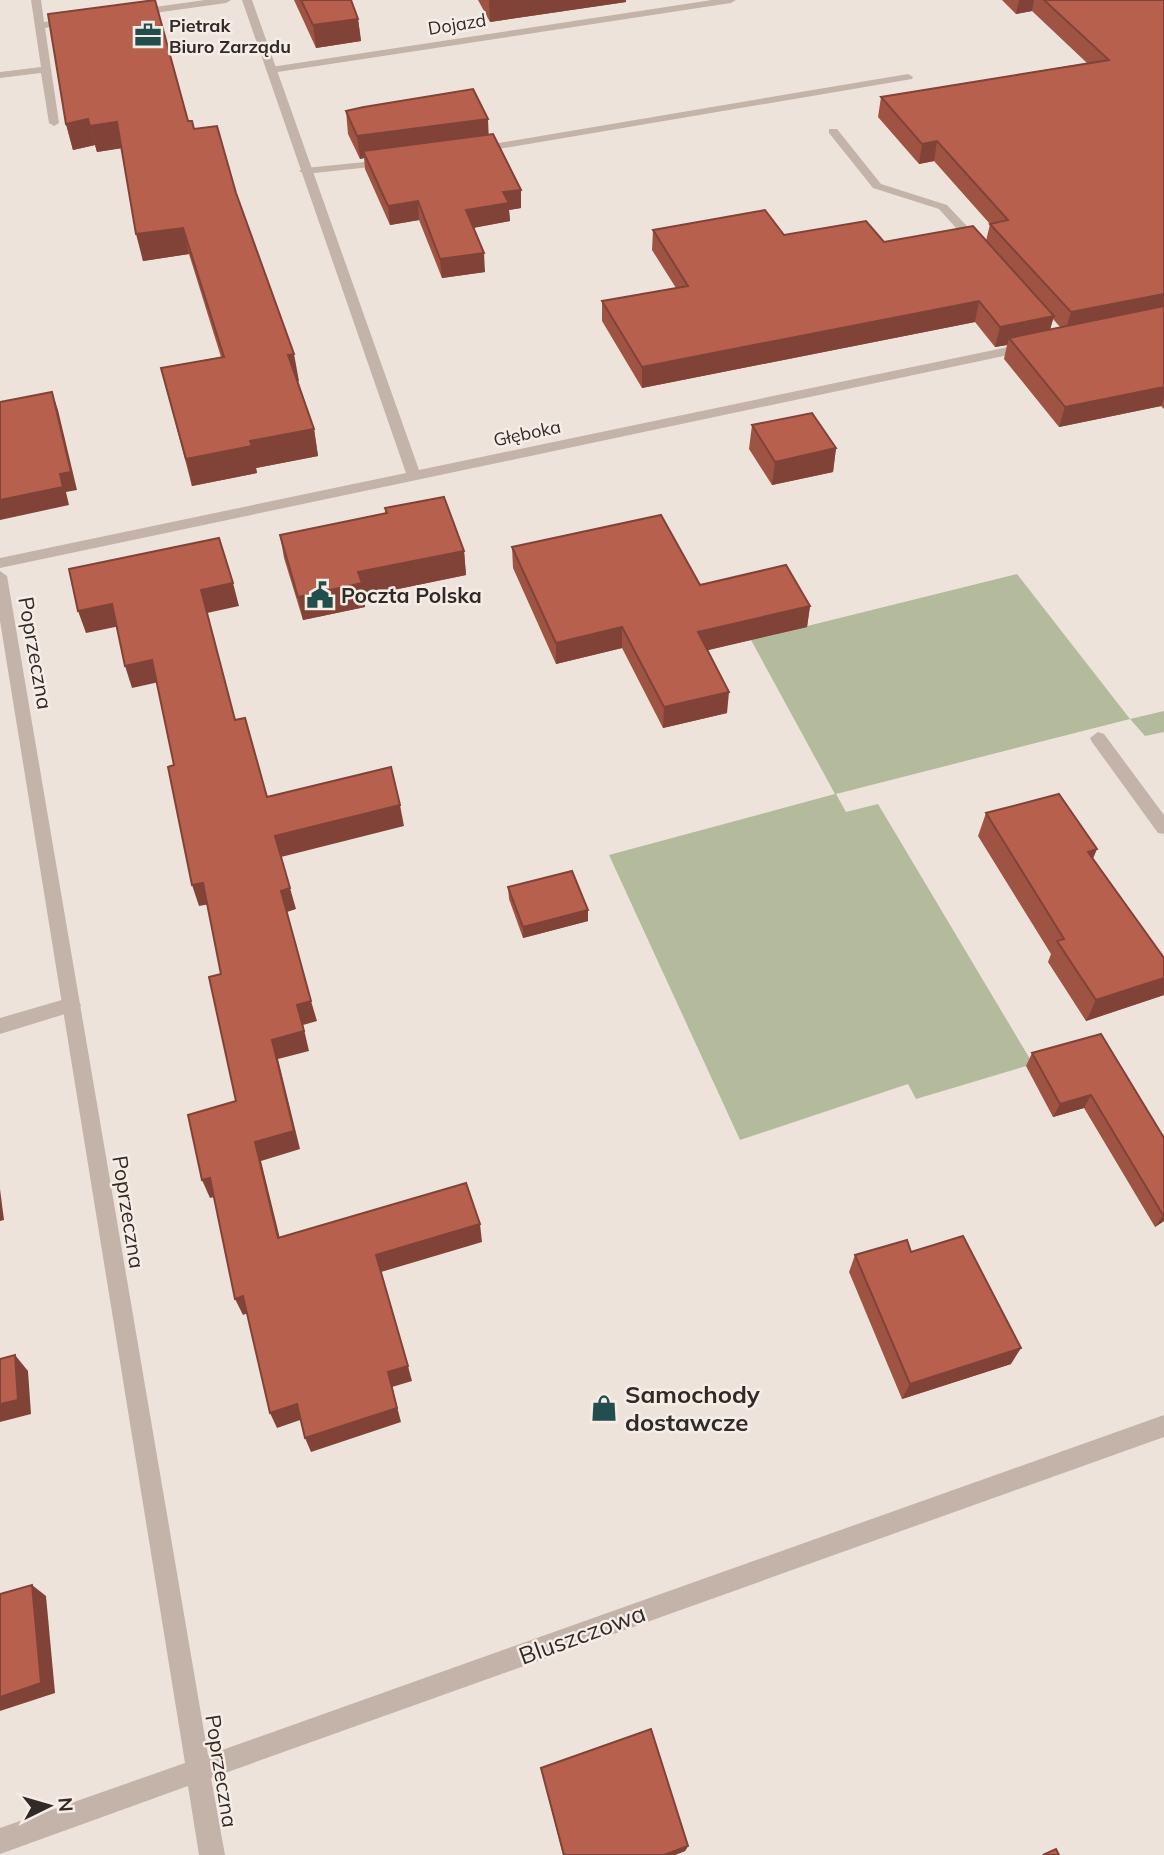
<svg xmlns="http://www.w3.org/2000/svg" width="1164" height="1855" font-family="Mulish,sans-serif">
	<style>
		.green { fill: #b3bb9c }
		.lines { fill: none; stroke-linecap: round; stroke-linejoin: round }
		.service { fill: #c4b3a8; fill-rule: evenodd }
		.minor { fill: #c4b3a8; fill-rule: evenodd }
		.wall { fill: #9e5343; fill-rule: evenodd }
		.shaded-wall { fill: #814337 }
		.building { fill: #b8604e; stroke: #814337; stroke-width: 2 }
		.labels { text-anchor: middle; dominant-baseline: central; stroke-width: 5; stroke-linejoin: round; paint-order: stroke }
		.far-street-label { font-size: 18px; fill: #322a27; stroke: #f6ede6 }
		.far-poi-label { font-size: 18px; font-weight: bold; fill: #322a27; stroke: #f6ede6; text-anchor: start }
		.poi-label { font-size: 21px; font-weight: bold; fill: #322a27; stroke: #f6ede6; text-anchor: start }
		.street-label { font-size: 21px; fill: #322a27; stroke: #f6ede6 }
		.near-poi-label { font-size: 24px; font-weight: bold; fill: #322a27; stroke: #f6ede6; text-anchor: start }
		.near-street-label { font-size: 24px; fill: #322a27; stroke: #f6ede6 }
	</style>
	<rect width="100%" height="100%" fill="#eee3da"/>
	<polygon class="green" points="1017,574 1130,719 1164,711 1164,732 1145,736 1130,719 836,794 846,812 878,804 1033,1064 916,1099 908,1084 740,1140 609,855 835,794 751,640"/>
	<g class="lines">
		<g class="service">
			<polygon points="31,0 41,0 44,22 71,19 76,22 45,28 59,123 54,126 49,123 41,73 0,78 0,72 41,67"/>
			<polygon points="205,0 231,0 226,3 133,16 128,13 133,10"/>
			<polygon points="712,0 736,0 731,3 271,73 266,70 271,67"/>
			<polygon points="908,74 913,77 912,79 475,153 469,150 475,147"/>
			<polygon points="385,160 391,163 389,165 305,174 299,171 305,168"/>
			<polygon points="72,997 78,1000 81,1005 78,1010 0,1034 0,1018"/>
		</g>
		<g class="minor">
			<polygon points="242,0 252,0 419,470 1027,343 1033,347 1027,351 0,568 0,558 406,473"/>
			<polygon points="829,129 837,129 881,184 947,205 982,242 982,248 974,248 939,209 873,188 829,133"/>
			<polygon points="0,571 7,576 208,1755 1164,1415 1164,1437 211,1778 225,1855 199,1855 188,1786 0,1854 0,1828 185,1763 0,621"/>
			<polygon points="1098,732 1104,734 1164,815 1164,834 1158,833 1092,742 1090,738"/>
		</g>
	</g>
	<g class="wall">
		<polygon points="294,0 351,0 358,19 361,41 316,48"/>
		<polygon points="478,0 626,0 626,2 490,22"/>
		<path d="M1002 0H1164V409L1161 406 1059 427 1004 359 1007 345 995 347 975 322 642 388 602 321V301L676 288 652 250 653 230 784 235 884 242 986 241 990 224 934 161 919 164 878 117 881 97 1087 63 1032 11 1016 14ZM1053 319 1061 328 1050 330Z"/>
		<polygon points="346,111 488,134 521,190 521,208 509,210 510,221 473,228 485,272 442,278 419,220 390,225 365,169 364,158 360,159 348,134"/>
		<polygon points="188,121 194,129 236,193 314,429 318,456 256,468 257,473 192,486 161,368 221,357 189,254 143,261 121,148 97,152 95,145 73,150 66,124"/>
		<polygon points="752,425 836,448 833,472 772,485 749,449"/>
		<polygon points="385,508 464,551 466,575 364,596 365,607 303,620 284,558 280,535 385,513"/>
		<polygon points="512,547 810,606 807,627 707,650 727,713 663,728 622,648 556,664 513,568"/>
		<polygon points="986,813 1093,859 1164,958 1164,995 1086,1021 1048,962 1051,954 978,836"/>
		<polygon points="508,887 588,910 588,921 523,938 509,899"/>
		<polygon points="1032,1053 1164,1138 1164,1221 1155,1227 1084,1108 1053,1117 1026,1066"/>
		<polygon points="911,1252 1011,1364 902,1399 849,1272 855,1255"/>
		<polygon points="541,1768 688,1846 685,1851 675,1855 563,1855"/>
	</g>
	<g class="shaded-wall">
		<polygon points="489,0 626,0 626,2 490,22"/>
		<polygon points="1019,0 1034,0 1032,11 1016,14"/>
		<polygon points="358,19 361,41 316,48 313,25"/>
		<polygon points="88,119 95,145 73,150 66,124"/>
		<polygon points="488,119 489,142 363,151 364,158 360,159 357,136"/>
		<polygon points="117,122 123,148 97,152 90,126"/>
		<polygon points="937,141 934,161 919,164 922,144"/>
		<polygon points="521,190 521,208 509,210 510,221 467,229 466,210 503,192"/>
		<polygon points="418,201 419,220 390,225 388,206"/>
		<polygon points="183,228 189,254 143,261 136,234"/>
		<polygon points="484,253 485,272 442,278 440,259"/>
		<polygon points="1164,294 1164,312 1065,332 1071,312"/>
		<polygon points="979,301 975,322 642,388 642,367"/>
		<polygon points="1054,316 1048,336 1009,338 1007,345 995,347 1000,327"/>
		<polygon points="294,354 299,381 293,382 288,355"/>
		<polygon points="1164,387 1164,399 1161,406 1059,427 1065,407"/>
		<polygon points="52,392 58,410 77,490 66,492 69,505 0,520 0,500 60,474"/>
		<polygon points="314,429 318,456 256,468 257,473 192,486 186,459 250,441"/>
		<polygon points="836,448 833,472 772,485 775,462"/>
		<polygon points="464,551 466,575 364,596 365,607 303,620 298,597 358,572"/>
		<polygon points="233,583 239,606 207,613 201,590"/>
		<polygon points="112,604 120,626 86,633 78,611"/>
		<polygon points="810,606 807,627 696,653 698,632"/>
		<polygon points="622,627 622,648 556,664 556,643"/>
		<polygon points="152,660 159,682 132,688 125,666"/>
		<polygon points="729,692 727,713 663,728 664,707"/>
		<polygon points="400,805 404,826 281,857 275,836"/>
		<polygon points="1097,849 1088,871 1088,852"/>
		<polygon points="203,883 210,904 199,906 192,885"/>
		<polygon points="290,888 296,909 287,912 281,891"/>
		<polygon points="588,910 588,921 523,938 523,927"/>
		<polygon points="1164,978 1164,995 1086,1021 1096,1000"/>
		<polygon points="311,1001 317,1021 303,1025 309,1051 278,1059 300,1149 261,1161 284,1255 278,1238 255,1142 272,1040 297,1005"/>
		<polygon points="1091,1095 1084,1108 1053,1117 1060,1104"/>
		<polygon points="210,1178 218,1196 210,1198 202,1180"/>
		<polygon points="0,1189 4,1220 0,1221"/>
		<polygon points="1163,1215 1164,1215 1164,1221 1155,1227"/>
		<polygon points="480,1224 482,1242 381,1272 376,1255"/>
		<polygon points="243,1296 250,1312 243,1315 235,1299"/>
		<polygon points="1021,1348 1011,1364 902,1399 910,1384"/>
		<polygon points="15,1355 28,1371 31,1414 0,1422 0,1404"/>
		<polygon points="408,1366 412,1381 392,1387 401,1422 311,1452 305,1438 388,1372"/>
		<polygon points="297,1404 303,1419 277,1428 270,1413"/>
		<polygon points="32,1585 46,1596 55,1693 0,1711 0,1697"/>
		<polygon points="688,1846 685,1851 675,1855 664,1855"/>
	</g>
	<g class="building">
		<polygon points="155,0 188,121 192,121 194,129 217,126 236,193 294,354 288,355 314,429 250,441 252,446 186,459 161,368 224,357 183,228 136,234 117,122 90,126 88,119 66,124 48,14"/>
		<polygon points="301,0 351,0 358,19 313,25"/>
		<polygon points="1044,0 1164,0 1164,294 1071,312 990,224 1008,220 937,141 922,144 881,97 1109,60"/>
		<polygon points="473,89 488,119 357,136 346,111 364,107"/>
		<polygon points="493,134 521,190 503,192 509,203 466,210 484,253 440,259 418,201 388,206 363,151"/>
		<polygon points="765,210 784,235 866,221 884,242 973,226 1054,316 1000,327 979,301 642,367 602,301 688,286 653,230"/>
		<polygon points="1164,306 1164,387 1065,407 1009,338"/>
		<polygon points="52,392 71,472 60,474 63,487 0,500 0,402"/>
		<polygon points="812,413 836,448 775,462 752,425"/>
		<polygon points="444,497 464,551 358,572 362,583 298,597 280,535 387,513 385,508"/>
		<polygon points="661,515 700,585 786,565 810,606 698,632 729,692 664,707 622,627 556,643 512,547"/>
		<polygon points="219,538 233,583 201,590 235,720 245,718 267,797 391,767 400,805 275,836 290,888 281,891 311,1001 297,1005 304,1031 272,1040 294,1131 255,1142 278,1238 466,1183 480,1224 376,1255 408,1366 388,1372 397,1408 305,1438 297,1404 270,1413 243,1296 235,1299 210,1178 202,1180 188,1115 236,1101 209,977 221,974 203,883 192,885 168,767 174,765 152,660 125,666 112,604 78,611 69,569"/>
		<polygon points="1059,794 1097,849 1088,852 1164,958 1164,978 1096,1000 1057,941 1064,939 986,813"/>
		<polygon points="572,871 588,910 523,927 508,887"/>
		<polygon points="1101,1034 1164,1138 1164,1215 1163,1215 1091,1095 1060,1104 1032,1053"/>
		<polygon points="963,1236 1021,1348 910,1384 855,1255 907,1240 911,1252"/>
		<polygon points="15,1355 18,1400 0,1404 0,1359"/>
		<polygon points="32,1585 41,1683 0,1697 0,1594"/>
		<polygon points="651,1729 688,1846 664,1855 564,1855 541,1768"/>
		<polygon points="1056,1849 1059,1855 1043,1855"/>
	</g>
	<defs>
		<symbol id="office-bare" viewBox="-9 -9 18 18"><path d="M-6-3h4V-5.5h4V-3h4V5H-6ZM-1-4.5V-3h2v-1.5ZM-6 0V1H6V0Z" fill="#224f4e" stroke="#f6ede6" stroke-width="2.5" paint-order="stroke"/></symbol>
		<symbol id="civic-bare" viewBox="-9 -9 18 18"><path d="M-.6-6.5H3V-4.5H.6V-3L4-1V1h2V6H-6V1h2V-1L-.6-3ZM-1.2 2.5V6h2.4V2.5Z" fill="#224f4e" stroke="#f6ede6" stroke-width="2.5" paint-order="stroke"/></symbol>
		<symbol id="shop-bare" viewBox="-9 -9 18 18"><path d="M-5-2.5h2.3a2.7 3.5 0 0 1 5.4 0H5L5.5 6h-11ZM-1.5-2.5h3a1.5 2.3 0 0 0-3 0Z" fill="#224f4e" stroke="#f6ede6" stroke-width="2.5" paint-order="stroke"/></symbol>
	</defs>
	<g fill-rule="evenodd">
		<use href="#office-bare" x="129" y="16" width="38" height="38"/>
		<use href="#civic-bare" x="301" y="576" width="38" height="38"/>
		<use href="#shop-bare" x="585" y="1389" width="38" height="38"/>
	</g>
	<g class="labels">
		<g class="far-street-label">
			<text transform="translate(457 24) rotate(-9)">Dojazd</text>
			<text transform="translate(527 433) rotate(-12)">Głęboka</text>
		</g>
		<g class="far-poi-label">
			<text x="169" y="25">Pietrak<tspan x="169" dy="21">Biuro Zarządu</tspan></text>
		</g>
		<g class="poi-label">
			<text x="341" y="595">Poczta Polska</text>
		</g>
		<g class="street-label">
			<text transform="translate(36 653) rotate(80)">Poprzeczna</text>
			<text transform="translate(129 1212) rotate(81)">Poprzeczna</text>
			<text transform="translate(222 1771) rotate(81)">Poprzeczna</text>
		</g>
		<g class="near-poi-label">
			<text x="625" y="1394">Samochody<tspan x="625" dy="28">dostawcze</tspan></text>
		</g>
		<g class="near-street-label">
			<text transform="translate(582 1634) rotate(-20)">Bluszczowa</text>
		</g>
	</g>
	<g transform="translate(49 1806) rotate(85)" stroke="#f6ede6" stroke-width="5" paint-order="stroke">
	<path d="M0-5L12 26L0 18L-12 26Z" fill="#322a27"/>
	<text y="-10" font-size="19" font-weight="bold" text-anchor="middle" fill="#322a27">N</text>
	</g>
</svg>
